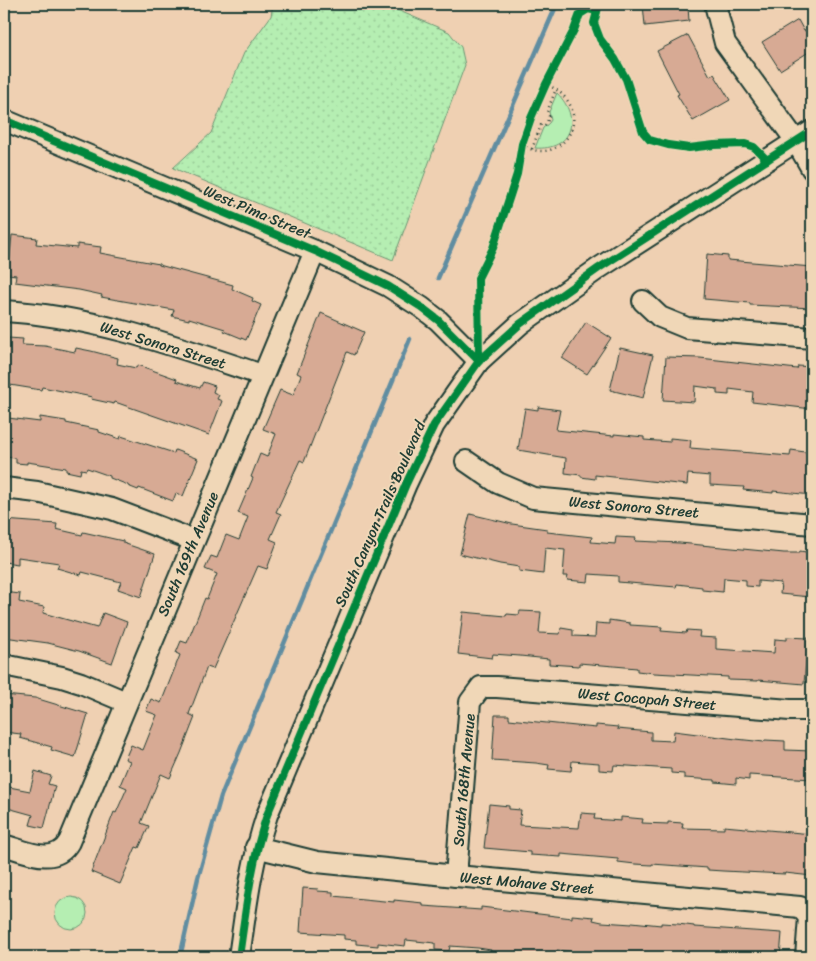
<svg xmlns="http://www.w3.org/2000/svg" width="816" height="961" font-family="Sriracha,sans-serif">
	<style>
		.grass { fill: url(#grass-dots); stroke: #6a9673 }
		.green { fill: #b5eeb2; stroke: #6a9673 }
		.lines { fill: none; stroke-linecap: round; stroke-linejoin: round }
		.stream { stroke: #618da1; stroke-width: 4.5 }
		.building { fill: #d7aa94; stroke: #1f3d34 }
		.minor-casing { stroke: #1f3d34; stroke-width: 24 }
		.path { stroke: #1f3d34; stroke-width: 2.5; stroke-dasharray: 1 4; stroke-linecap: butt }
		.minor { stroke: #f0d7b7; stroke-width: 20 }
		.cycleway-casing { stroke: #f0d7b7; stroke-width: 11 }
		.cycleway { stroke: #00873e; stroke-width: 8 }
		.labels { text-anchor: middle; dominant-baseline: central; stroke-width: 4; stroke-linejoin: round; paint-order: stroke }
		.street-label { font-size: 15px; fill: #1f3d34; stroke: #f0d7b7 }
	</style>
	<defs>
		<pattern id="grass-dots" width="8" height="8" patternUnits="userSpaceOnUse" patternTransform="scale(1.25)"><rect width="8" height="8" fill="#b5eeb2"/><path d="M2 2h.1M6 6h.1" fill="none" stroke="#9bcd9a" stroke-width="1.8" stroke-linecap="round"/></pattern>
	</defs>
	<rect width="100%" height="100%" fill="#efd0b2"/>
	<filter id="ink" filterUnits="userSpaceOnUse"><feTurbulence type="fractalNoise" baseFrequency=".02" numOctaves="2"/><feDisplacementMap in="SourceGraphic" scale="10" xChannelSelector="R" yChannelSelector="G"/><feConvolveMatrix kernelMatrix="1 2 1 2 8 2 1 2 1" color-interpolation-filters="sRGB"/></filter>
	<g filter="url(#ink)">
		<polygon class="grass" points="273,4 383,4 449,32 461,47 465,65 393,260 173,168 211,133 244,53 271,16"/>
		<g class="green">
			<path d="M557 93C582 118 572 151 535 148L543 128 549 123 551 120 549 112Z"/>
			<circle cx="71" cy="913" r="16"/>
		</g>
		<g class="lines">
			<g class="stream">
				<polyline points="438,278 557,4"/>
				<polyline points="180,957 198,878 221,796 410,339"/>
			</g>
		</g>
		<g class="building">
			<polygon points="643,4 684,4 685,7 688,7 689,21 645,26"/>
			<polygon points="798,20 804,31 808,29 812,36 812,50 780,70 762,42"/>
			<polygon points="688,35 710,76 714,74 730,100 693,121 677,95 679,94 657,51"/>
			<polygon points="12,235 37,238 36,244 77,248 77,244 101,247 100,253 159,264 159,265 233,285 232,289 253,298 252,301 261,305 246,340 224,331 225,329 189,318 189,320 172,316 174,310 101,297 102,295 79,290 15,282 16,275 8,274"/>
			<polygon points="707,254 728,256 728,260 812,267 812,308 750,305 750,303 704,299"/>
			<polygon points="321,313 364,332 354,355 347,352 304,462 300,460 276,512 281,514 270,539 277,542 267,569 258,566 213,669 207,667 189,714 195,717 181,753 170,778 161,774 141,823 149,826 139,848 136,847 120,884 91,872 114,812 116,813 127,788 120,785 130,761 125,759 131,745 143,750 157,715 146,711 151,699 161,703 180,655 176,653 181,641 187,643 205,598 207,599 217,574 205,569 211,556 217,558 226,535 239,540 248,517 238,513 253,478 251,477 260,454 267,457 276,434 263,429 280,390 293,395 301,375 297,373"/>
			<polygon points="586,322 611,338 587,374 562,358"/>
			<polygon points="8,338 23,339 22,345 45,346 75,352 76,348 91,351 118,358 117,364 136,368 138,365 177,379 176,381 200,388 203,382 215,386 213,392 219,395 217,399 222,401 209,435 115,402 114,404 91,399 92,397 42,387 41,390 4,384 4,344 7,344"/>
			<polygon points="620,348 653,355 643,398 610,390"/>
			<polygon points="666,357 700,358 797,369 798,366 812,367 812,409 752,402 753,392 729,389 729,395 717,394 717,389 695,386 694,402 663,400"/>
			<polygon points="538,407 560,410 556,430 614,436 614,434 644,437 644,440 670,442 670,438 691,440 690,448 790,456 791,450 812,453 812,495 773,491 773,493 743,490 744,487 710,485 710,476 688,474 687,485 595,475 595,479 581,477 581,475 565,473 566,458 518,450 525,408 538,410"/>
			<polygon points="40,417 66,421 66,423 99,430 99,432 120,439 121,436 174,453 175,450 198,459 183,496 176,493 173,501 139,488 138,490 128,486 128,485 110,478 110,476 87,468 86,470 81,469 80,474 66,471 66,468 27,462 27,464 16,463 16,458 4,457 8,418 40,422"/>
			<polygon points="470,514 512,524 547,529 547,532 592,537 591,542 615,544 616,537 636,538 635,541 680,543 784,553 799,553 800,551 812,553 810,597 780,594 781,583 758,581 758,587 746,586 746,580 724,578 723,592 702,590 702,587 677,584 676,587 618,582 618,576 589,574 588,582 567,580 568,576 563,576 565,550 545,548 543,574 519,571 519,567 500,564 460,554"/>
			<polygon points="4,520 57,524 56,529 82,535 83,532 123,541 123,543 155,554 141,597 118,589 121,582 82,572 81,575 57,568 59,563 18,557 18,564 4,562"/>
			<polygon points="4,592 20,594 19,602 44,607 43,613 97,628 103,613 127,622 112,663 79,651 48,643 4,637"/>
			<polygon points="520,611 541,612 539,633 560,634 561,628 573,630 573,636 595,637 596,623 609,624 609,620 630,623 630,625 662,627 661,631 686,633 687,630 700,631 699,637 716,638 716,649 774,653 775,639 787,640 787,637 808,638 804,684 758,680 758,681 728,680 728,677 654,673 637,671 637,668 579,663 579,666 549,664 549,659 520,656 493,654 492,658 458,654 463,612 506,616 507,614 519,615"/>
			<polygon points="4,695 35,698 88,714 75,757 51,750 52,747 20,738 21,734 4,732"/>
			<polygon points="495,715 509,715 509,719 556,724 596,728 596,725 618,727 617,729 651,732 651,740 673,741 674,731 736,739 764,742 765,740 785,741 785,750 812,751 812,779 749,775 749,780 736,778 736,784 715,782 715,780 684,778 684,774 671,773 671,769 614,765 613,771 599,770 599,763 572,761 571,771 548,769 549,765 536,763 492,760"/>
			<polygon points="35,771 51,776 48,784 55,786 44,828 30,825 33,815 4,807 4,786 30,791"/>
			<polygon points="489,804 509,806 509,809 521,810 519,825 579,828 581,813 595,814 594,819 621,821 621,817 643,819 642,823 668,824 668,822 683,823 682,828 724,829 724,826 812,834 812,876 785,873 785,874 723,871 708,870 708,868 652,864 652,865 635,864 618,862 618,859 561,854 561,857 530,855 530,852 484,848"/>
			<polygon points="303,888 318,889 317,891 333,892 333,896 394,902 394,900 423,903 423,906 481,910 481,907 572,918 572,915 594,917 593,920 602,922 632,924 632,922 661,925 661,923 678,924 694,926 694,927 782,933 780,957 585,957 585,953 557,950 556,957 534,957 491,953 491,950 478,948 450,946 449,951 435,950 435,943 406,940 405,946 378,943 378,946 356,944 356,940 344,939 344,935 300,932"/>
		</g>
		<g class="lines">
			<defs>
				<g id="minor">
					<polyline points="715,4 725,43 796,141 812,169"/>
					<polyline points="4,120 315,251 388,286 421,307 438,320 479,361"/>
					<polyline points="643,301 660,317 687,328 812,338"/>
					<path d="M4 311C94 316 178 347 262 375"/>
					<polyline points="466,461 498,483 533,498 812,524"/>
					<polyline points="4,488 37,492 112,509 193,540"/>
					<polyline points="4,665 62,677 81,683 126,702"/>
					<path d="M4 845C25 851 55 867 69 842L315 251"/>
					<polyline points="256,847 317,862 456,876 800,907 809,917 806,957"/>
					<polyline points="456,876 470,702 481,687 497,687 790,710 812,710"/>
					<path d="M239 957C246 908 251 863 267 815L406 484 434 425 479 361 520 324 599 268 812 131"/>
				</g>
			</defs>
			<use href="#minor" class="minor-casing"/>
			<g class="path">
				<path d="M522 144C559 172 603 110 546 84"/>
				<polyline points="532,149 541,125 544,126 547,123 549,116 547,112 556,89"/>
			</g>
			<use href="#minor" class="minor"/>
			<defs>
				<g id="cycleway">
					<polyline points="599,4 594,23 600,39 615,59 626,79 643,132 650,140 668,145 689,148 714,145 745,144 754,147 767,160"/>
					<polyline points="4,120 315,251 388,286 421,307 438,320 479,361"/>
					<polyline points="479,361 478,278 493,248 517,174 522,144 531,118 546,84 574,30 580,14 588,9 597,11"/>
					<path d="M239 957C246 908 251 863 267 815L406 484 434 425 479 361 520 324 599 268 812 131"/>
				</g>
			</defs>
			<use href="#cycleway" class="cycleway-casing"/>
			<use href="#cycleway" class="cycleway"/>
		</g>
	</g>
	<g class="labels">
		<g class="street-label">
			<text transform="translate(257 212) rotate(23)">West Pima Street</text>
			<text transform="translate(163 345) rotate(17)">West Sonora Street</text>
			<text transform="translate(634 507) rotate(5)">West Sonora Street</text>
			<text transform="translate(380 514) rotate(-66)">South Canyon Trails Boulevard</text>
			<text transform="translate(188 554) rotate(-67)">South 169th Avenue</text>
			<text transform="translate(647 699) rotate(5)">West Cocopah Street</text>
			<text transform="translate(464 780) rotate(-85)">South 168th Avenue</text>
			<text transform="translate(527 883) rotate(5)">West Mohave Street</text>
		</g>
	</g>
	<rect width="816" height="961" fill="none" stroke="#f0d7b7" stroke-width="20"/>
	<rect x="10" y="10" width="796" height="941" fill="none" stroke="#1f3d34" stroke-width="2" filter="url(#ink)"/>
</svg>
